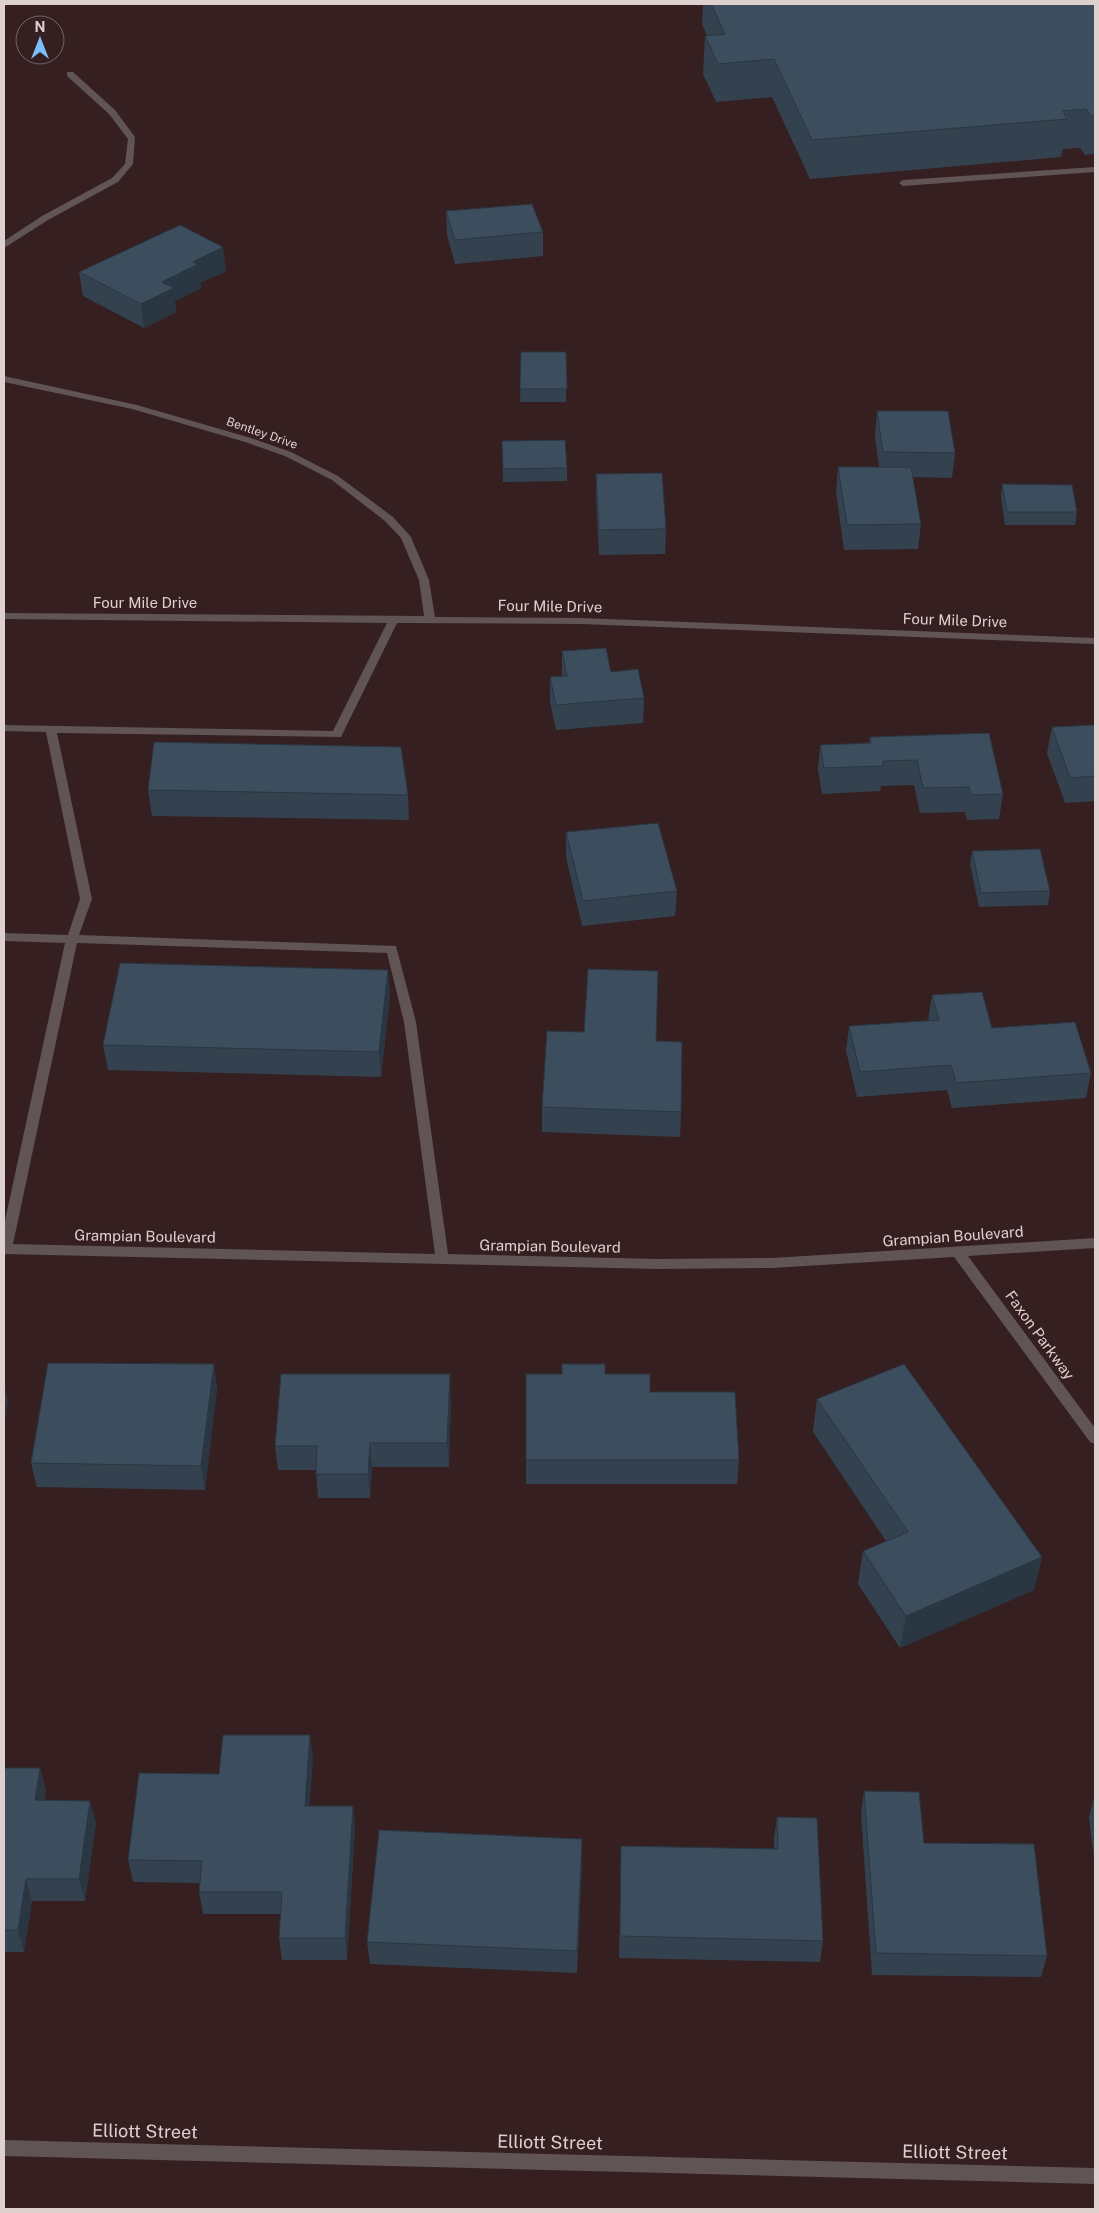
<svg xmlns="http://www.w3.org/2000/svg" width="1099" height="2213" font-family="'Public Sans',sans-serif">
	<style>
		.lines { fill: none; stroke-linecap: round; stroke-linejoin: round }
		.minor { fill: #605454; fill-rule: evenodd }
		.wall { fill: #344250 }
		.shaded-wall { fill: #2a3641 }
		.building { fill: #3c4d5d; stroke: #2a3641 }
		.labels { text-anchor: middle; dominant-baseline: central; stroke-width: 4.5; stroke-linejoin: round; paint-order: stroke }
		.far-street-label { font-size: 12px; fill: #dfd0d0; stroke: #351f20 }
		.street-label { font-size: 15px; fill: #dfd0d0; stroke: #351f20 }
		.near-street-label { font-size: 18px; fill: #dfd0d0; stroke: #351f20 }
	</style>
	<rect width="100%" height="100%" fill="#351f20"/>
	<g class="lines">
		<g class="minor">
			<polygon points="67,72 73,72 115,110 135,137 133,164 118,182 48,220 4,248 4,241 42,216 112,178 125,164 128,139 109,114 67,76"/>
			<polygon points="1095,167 1095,172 903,186 899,183 903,180"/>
			<path d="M4 376 137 405 251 438 291 452 338 476 393 517 411 537 429 580 435 617 581 618 1095 638V644L581 624 397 623 341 737 57 733 92 899 79 935 396 946 416 1022 448 1254 657 1259 772 1258 1095 1238V1248L968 1256 1095 1428V1444L1090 1442 954 1257 772 1268 657 1269 4 1254V1225L65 943 4 941V933L68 935 80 899 46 732 4 731V725L333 731 387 623 4 619V613L424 616 419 580 401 538 385 521 332 480 285 456 245 442 132 409 4 382ZM77 943 387 953 404 1022 435 1254 13 1244Z"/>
			<polygon points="4,2140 1095,2168 1095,2184 4,2156"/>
		</g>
	</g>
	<g class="wall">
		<polygon points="703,4 1095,4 1095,154 1085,155 1080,148 1063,149 1061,157 810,179 772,97 716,102 703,74 705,36 707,36 702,24"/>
		<polygon points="446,211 543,232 543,256 455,264 447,235"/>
		<polygon points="226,271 200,283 201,288 175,301 176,312 144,328 83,296 79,272"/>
		<polygon points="521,352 566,352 566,402 520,402"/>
		<polygon points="877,411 955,453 952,478 912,477 921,524 918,549 844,550 836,492 838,467 879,467 875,436"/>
		<polygon points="502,441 567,468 567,481 503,482"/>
		<polygon points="596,474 666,529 665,554 599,555 596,499"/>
		<polygon points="1002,484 1077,512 1075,525 1005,525 1001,497"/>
		<polygon points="562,651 611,672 644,698 643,723 556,730 550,702 550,677 562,676"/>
		<polygon points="1095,725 1095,801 1065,803 1047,753 1052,727"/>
		<polygon points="870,737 1003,794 999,819 967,820 965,812 920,813 914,785 881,786 880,791 822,794 818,770 820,745 869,743"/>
		<polygon points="148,790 408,795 409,820 152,816"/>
		<polygon points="566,832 677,891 675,916 582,926 566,857"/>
		<polygon points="972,851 1050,891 1048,905 979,907 970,864"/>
		<polygon points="388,970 390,995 381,1077 108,1070 103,1045"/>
		<polygon points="932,995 992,1028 1091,1073 1086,1098 952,1108 947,1090 857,1097 846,1051 849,1026 928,1021"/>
		<polygon points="656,1041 681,1112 680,1137 542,1132 542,1107"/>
		<polygon points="214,1364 217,1389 205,1490 37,1487 31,1463"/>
		<polygon points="605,1374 650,1392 739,1460 737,1484 526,1484 526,1460"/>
		<polygon points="451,1398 449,1467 372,1467 370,1498 318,1498 316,1470 278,1470 275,1446"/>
		<polygon points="817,1399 1042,1557 1034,1590 900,1648 858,1584 863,1551 886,1541 813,1432"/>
		<polygon points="313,1758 309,1806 353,1806 355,1828 347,1960 282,1960 279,1938 281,1914 203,1914 199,1892 199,1883 133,1882 128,1860 219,1774"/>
		<polygon points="4,1768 40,1768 46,1791 44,1800 96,1823 85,1901 32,1901 24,1952 4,1952"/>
		<polygon points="864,1791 924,1843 1047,1956 1041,1977 872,1975 861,1814"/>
		<polygon points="1095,1794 1095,1867 1089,1817"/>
		<polygon points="777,1817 823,1941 820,1962 619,1958 621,1846 774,1849 774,1839"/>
		<polygon points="582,1862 577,1973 370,1964 367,1942"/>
	</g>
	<g class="shaded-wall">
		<polygon points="223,247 226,271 200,283 201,288 175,301 176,312 144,328 141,304 162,282 193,262"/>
		<polygon points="388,970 390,995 381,1077 379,1052"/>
		<polygon points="214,1364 217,1389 205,1490 201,1466"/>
		<polygon points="450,1374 451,1398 449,1467 447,1443"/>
		<polygon points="4,1384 8,1401 4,1424"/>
		<polygon points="370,1443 372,1467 370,1498 368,1474"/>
		<polygon points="1042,1557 1034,1590 900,1648 906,1616"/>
		<polygon points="310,1735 313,1758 308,1828 305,1806"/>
		<polygon points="40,1768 46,1791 41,1822 35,1800"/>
		<polygon points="90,1801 96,1823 85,1901 79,1879"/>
		<polygon points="353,1806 355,1828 347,1960 345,1938"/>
		<polygon points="582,1839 582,1862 577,1973 577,1951"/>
		<polygon points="26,1879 32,1901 24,1952 18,1930"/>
	</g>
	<g class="building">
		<polygon points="711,4 1095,4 1095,116 1091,116 1086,109 1063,111 1067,119 812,140 774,59 718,64 705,36 725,34"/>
		<polygon points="532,204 543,232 455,240 446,211"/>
		<polygon points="180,225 223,247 193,262 198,264 162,282 174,288 141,304 79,272"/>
		<polygon points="521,352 566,352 567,389 520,389"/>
		<polygon points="877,411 948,411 955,453 883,452"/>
		<polygon points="565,440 567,468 503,469 502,441"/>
		<polygon points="838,467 911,467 921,524 847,525"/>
		<polygon points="662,473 666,529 599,530 596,474"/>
		<polygon points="1002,484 1072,485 1077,512 1007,512"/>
		<polygon points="606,648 611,672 638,669 644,698 556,705 550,677 567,676 562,651"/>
		<polygon points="1095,725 1095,776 1070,778 1052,727"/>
		<polygon points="989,733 1003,794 971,795 969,787 923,788 917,760 883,761 883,766 824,768 820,745 871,743 870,737"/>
		<polygon points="154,742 401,747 408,795 148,790"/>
		<polygon points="658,823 677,891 583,901 566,832"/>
		<polygon points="1040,849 1050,891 981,893 972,851"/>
		<polygon points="120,963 388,970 379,1052 103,1045"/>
		<polygon points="588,969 658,971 656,1041 682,1042 681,1112 542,1107 547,1031 584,1032"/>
		<polygon points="982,992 992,1028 1075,1022 1091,1073 956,1083 951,1065 860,1072 849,1026 939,1020 932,995"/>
		<polygon points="48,1363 214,1364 201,1466 31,1463"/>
		<polygon points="562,1364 605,1364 605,1374 650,1374 650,1392 735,1392 739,1460 526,1460 526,1374 562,1374"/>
		<polygon points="904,1364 1042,1557 906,1616 863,1551 908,1532 817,1399"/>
		<polygon points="281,1374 450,1374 447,1443 370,1443 368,1474 316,1474 317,1446 275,1446"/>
		<polygon points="223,1735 310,1735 305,1806 353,1806 345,1938 279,1938 282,1892 199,1892 202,1861 128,1860 139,1773 219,1774"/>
		<polygon points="4,1768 40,1768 35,1800 90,1801 79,1879 26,1879 18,1930 4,1930"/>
		<polygon points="864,1791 919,1792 924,1843 1034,1844 1047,1956 876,1953"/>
		<polygon points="777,1817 817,1818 823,1941 620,1936 621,1846 778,1849"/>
		<polygon points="379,1830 582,1839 577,1951 367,1942"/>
	</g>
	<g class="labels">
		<g class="far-street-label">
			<text transform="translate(262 433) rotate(19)">Bentley Drive</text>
		</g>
		<g class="street-label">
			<text x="145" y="602">Four Mile Drive</text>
			<text transform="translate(550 606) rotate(1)">Four Mile Drive</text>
			<text transform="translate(955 620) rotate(2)">Four Mile Drive</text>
			<text transform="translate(145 1236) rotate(1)">Grampian Boulevard</text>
			<text transform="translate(953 1236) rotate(-4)">Grampian Boulevard</text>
			<text transform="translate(550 1246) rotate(1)">Grampian Boulevard</text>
			<text transform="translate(1040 1335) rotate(54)">Faxon Parkway</text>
		</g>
		<g class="near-street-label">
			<text transform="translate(145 2131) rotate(1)">Elliott Street</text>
			<text transform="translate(550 2142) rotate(1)">Elliott Street</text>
			<text transform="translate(955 2152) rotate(1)">Elliott Street</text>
		</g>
	</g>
	<rect width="1099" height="2213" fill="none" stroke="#dfd0d0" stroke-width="10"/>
	<g transform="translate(40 40)"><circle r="24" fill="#351f20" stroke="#796666"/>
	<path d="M0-4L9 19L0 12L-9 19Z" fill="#7cbef9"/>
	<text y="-8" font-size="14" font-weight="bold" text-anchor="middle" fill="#dfd0d0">N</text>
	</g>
</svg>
